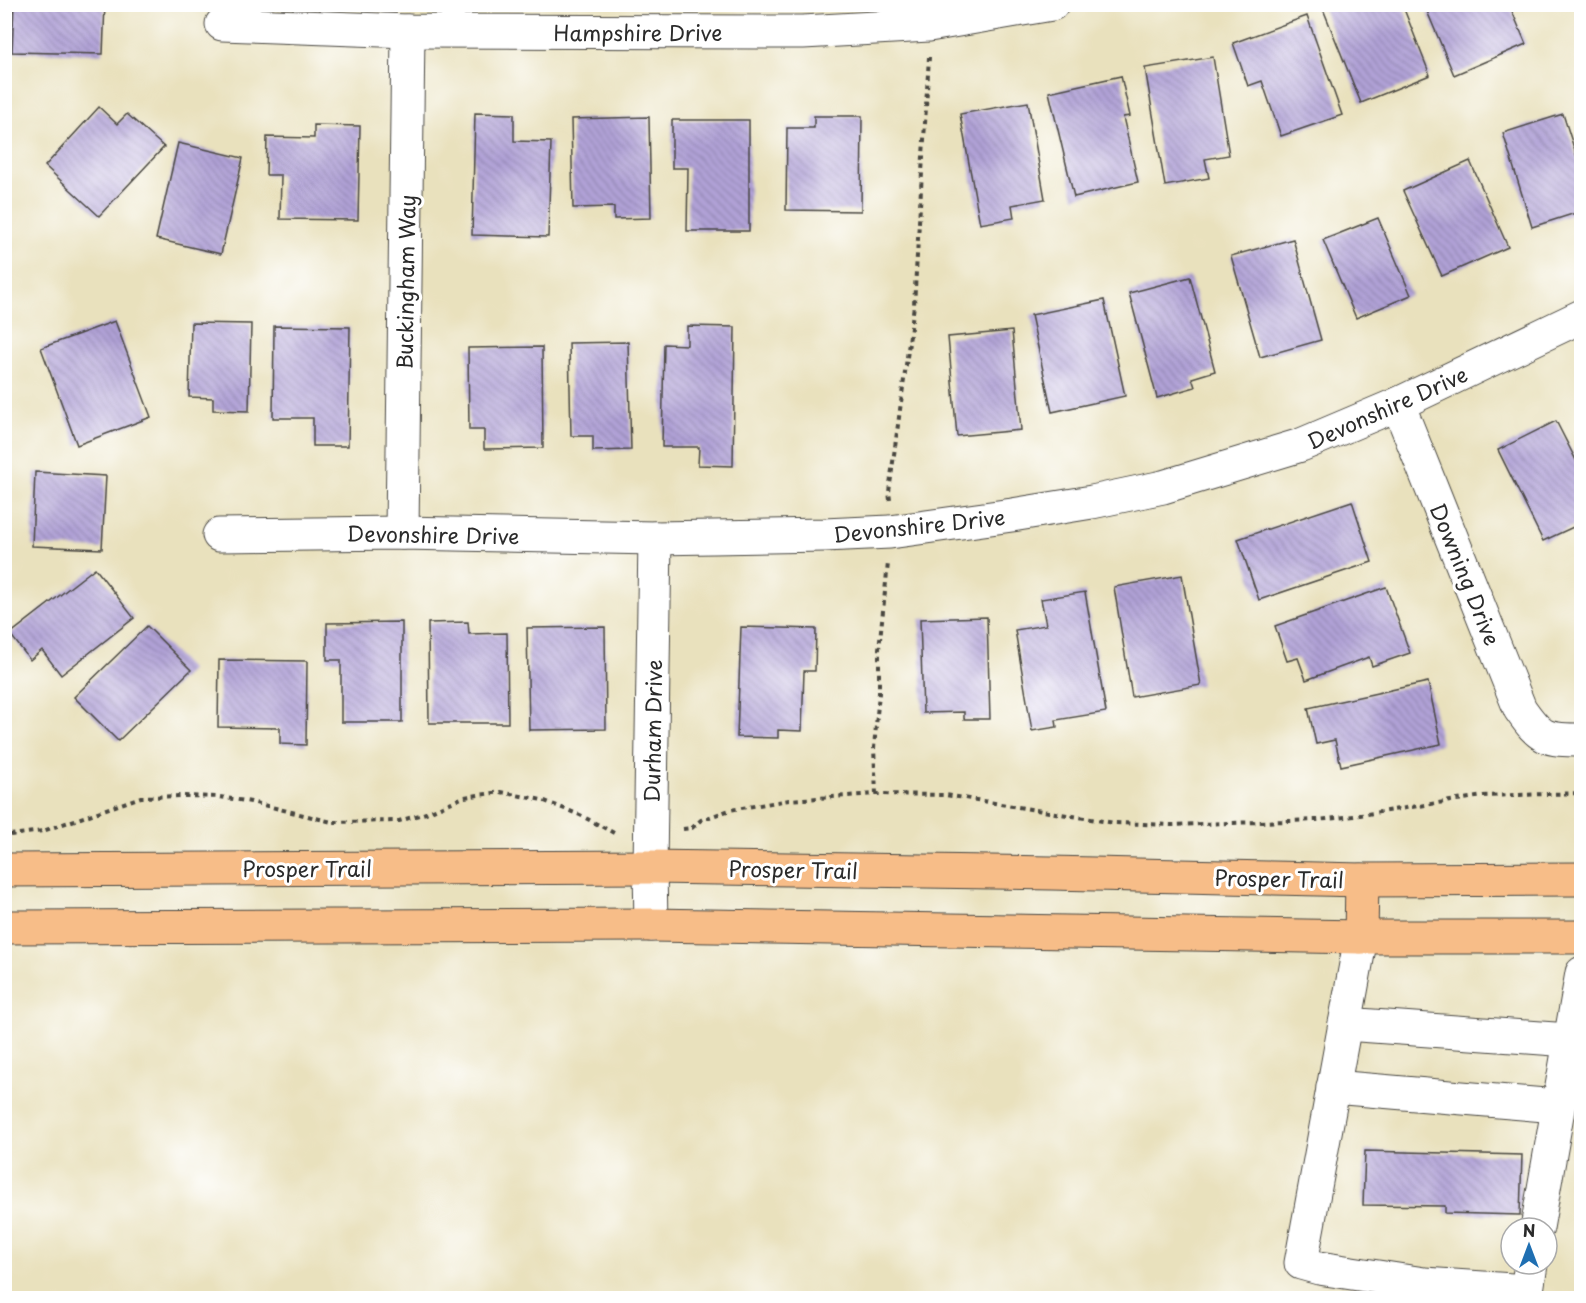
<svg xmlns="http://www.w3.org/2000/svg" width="1586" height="1303" font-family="'Playpen Sans',sans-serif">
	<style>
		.building { fill: url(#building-back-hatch) }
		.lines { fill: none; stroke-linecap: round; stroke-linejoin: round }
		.minor-casing { stroke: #484641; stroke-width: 35 }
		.major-casing { stroke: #484641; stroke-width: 35 }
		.path { stroke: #484641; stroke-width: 4; stroke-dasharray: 4.5 4.5; stroke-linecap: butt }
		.minor { stroke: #fff; stroke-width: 33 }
		.major { stroke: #f7bd88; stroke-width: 33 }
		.labels { text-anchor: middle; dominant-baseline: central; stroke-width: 6; stroke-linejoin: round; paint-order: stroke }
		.street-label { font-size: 21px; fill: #2b2b2b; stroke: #fff }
	</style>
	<defs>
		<pattern id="building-back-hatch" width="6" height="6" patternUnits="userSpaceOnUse" patternTransform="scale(1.5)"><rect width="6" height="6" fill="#b1a2d7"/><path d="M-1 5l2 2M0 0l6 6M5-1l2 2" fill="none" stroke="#9084af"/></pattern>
	</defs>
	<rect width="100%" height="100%" fill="#fff"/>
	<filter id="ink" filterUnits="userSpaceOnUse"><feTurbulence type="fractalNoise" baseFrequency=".0167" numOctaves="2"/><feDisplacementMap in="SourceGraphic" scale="12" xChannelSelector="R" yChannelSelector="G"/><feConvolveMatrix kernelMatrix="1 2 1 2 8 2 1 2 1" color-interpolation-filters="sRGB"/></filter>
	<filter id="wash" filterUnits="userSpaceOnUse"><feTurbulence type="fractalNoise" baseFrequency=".008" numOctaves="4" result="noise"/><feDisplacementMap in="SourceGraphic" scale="24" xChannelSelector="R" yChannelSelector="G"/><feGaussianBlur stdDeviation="1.35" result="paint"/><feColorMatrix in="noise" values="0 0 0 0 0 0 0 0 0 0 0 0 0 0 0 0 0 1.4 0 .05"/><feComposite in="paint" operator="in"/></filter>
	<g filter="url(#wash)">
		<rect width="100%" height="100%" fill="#e9e1bd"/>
		<g id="blocks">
			<g class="building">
				<polygon points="14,4 105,4 103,54 12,52"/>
				<polygon points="1321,4 1402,4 1430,75 1361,103"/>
				<polygon points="1424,4 1509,4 1526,44 1454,75"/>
				<polygon points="1307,16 1342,115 1281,136 1262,81 1248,86 1233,43"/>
				<polygon points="1213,57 1229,155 1205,159 1209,178 1165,186 1145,68"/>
				<polygon points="1121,76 1130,116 1123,117 1138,182 1074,197 1049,92"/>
				<polygon points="1028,102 1045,199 1012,205 1014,218 980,224 960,114"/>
				<polygon points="99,107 117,124 127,114 164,147 99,216 45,166"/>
				<polygon points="475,113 514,114 514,141 551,142 548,237 472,235"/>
				<polygon points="1563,114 1582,173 1582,211 1532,227 1503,133"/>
				<polygon points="814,116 862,116 861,211 786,210 787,128 814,128"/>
				<polygon points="649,117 651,218 614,219 614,207 573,208 571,119"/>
				<polygon points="672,120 749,120 749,231 687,231 688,168 672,168"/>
				<polygon points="314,125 360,126 358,220 280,219 281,175 266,175 267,137 314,138"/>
				<polygon points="178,143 243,158 221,254 156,239"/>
				<polygon points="1470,161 1508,247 1442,276 1403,191"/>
				<polygon points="1378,218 1411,295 1356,318 1323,240"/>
				<polygon points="1293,239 1321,340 1260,357 1231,256"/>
				<polygon points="1190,277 1215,371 1192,378 1195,387 1157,398 1129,293"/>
				<polygon points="1104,300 1125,396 1052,412 1031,315"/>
				<polygon points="115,321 151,417 77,445 41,348"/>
				<polygon points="191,323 251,324 249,411 213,410 213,398 189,397"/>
				<polygon points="274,326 350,327 348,446 313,446 313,418 273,418"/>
				<polygon points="687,326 735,327 733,466 698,465 699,447 662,447 664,344 687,345"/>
				<polygon points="1012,331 1021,430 957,436 948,337"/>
				<polygon points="628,342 631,450 593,451 593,436 571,436 569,343"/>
				<polygon points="542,347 543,448 484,449 484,430 469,430 468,348"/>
				<polygon points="1556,421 1582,472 1582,523 1543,541 1498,450"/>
				<polygon points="35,472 106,476 102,549 32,546"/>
				<polygon points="1352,501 1372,562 1259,600 1238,539"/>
				<polygon points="95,568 134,618 61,675 42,650 30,660 10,634"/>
				<polygon points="1182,575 1201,685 1132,697 1114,587"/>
				<polygon points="1386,587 1410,653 1372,666 1369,657 1306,680 1298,658 1287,661 1275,626"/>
				<polygon points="1085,592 1106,712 1056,720 1057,727 1032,731 1015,630 1046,625 1041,599"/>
				<polygon points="987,617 990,719 964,719 964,712 923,713 920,619"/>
				<polygon points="402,622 402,722 341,722 341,660 327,660 327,623"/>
				<polygon points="468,622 469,634 507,633 508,723 429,723 428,623"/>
				<polygon points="147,626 191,670 118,741 74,697"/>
				<polygon points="605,627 606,729 529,730 527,628"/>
				<polygon points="741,627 816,629 815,671 804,671 802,731 778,730 778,738 737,737"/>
				<polygon points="219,660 307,661 306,745 280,744 280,728 218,727"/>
				<polygon points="1428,682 1441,744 1341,766 1335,740 1316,744 1308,708"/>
				<polygon points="1365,1151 1522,1155 1520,1215 1445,1213 1445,1206 1363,1205"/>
			</g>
		</g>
	</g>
	<g filter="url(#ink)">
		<use href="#blocks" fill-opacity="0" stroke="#484641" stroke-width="1.5"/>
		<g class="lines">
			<defs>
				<g id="minor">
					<polyline points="222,24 408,31 803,32 929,25 1052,4"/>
					<path d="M1398 404 1520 709C1541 739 1545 740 1582 740"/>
					<polyline points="402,533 408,31"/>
					<polyline points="219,535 402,533 655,538 824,535 890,532 1012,515 1092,502 1163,487 1301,445 1398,404 1582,316"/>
					<polyline points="651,925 650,867 655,538"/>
					<polyline points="1361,937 1301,1263 1319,1268 1424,1284 1527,1291 1531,1264"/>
					<polyline points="1345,1024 1569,1040"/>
					<polyline points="1333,1087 1557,1106"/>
					<polyline points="1537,1228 1582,973"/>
				</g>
				<g id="major">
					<polyline points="4,870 650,867 1051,873 1362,880 1582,879"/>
					<polyline points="4,927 651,925 1361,937 1582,937"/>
					<polyline points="1361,937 1362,880"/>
				</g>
			</defs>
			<use href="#minor" class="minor-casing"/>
			<use href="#major" class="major-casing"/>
			<g class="path">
				<polyline points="890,500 889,492 914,305 929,57"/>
				<polyline points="876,794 874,748 879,693 879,649 888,563"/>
				<polyline points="683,829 692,828 701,820 730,810 789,800 876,794 946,795 1115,823 1172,825 1317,820 1354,816 1483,796 1582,793"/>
				<polyline points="10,835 43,831 141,797 184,796 220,797 251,802 332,822 399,821 426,813 464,797 501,792 542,800 580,815 614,833"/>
			</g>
			<use href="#minor" class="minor"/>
			<use href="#major" class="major"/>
		</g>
	</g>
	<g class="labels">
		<g class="street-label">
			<text x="638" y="32">Hampshire Drive</text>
			<text transform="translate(405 282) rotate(-89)">Buckingham Way</text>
			<text transform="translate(1387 407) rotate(-24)">Devonshire Drive</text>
			<text transform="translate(919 525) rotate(-6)">Devonshire Drive</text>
			<text transform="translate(433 534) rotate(1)">Devonshire Drive</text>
			<text transform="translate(1466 574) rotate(68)">Downing Drive</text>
			<text transform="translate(652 731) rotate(-89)">Durham Drive</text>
			<text x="307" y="868">Prosper Trail</text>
			<text transform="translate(793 869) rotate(1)">Prosper Trail</text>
			<text transform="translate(1279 878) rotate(1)">Prosper Trail</text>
		</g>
	</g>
	<rect width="1586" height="1303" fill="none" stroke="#fff" stroke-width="24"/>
	<g transform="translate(1529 1246)"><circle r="28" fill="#ffffff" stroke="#aaaaaa" stroke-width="1.5"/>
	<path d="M0-4.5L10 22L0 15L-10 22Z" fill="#1f6fb2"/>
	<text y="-9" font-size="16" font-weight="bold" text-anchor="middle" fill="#2b2b2b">N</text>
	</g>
</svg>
